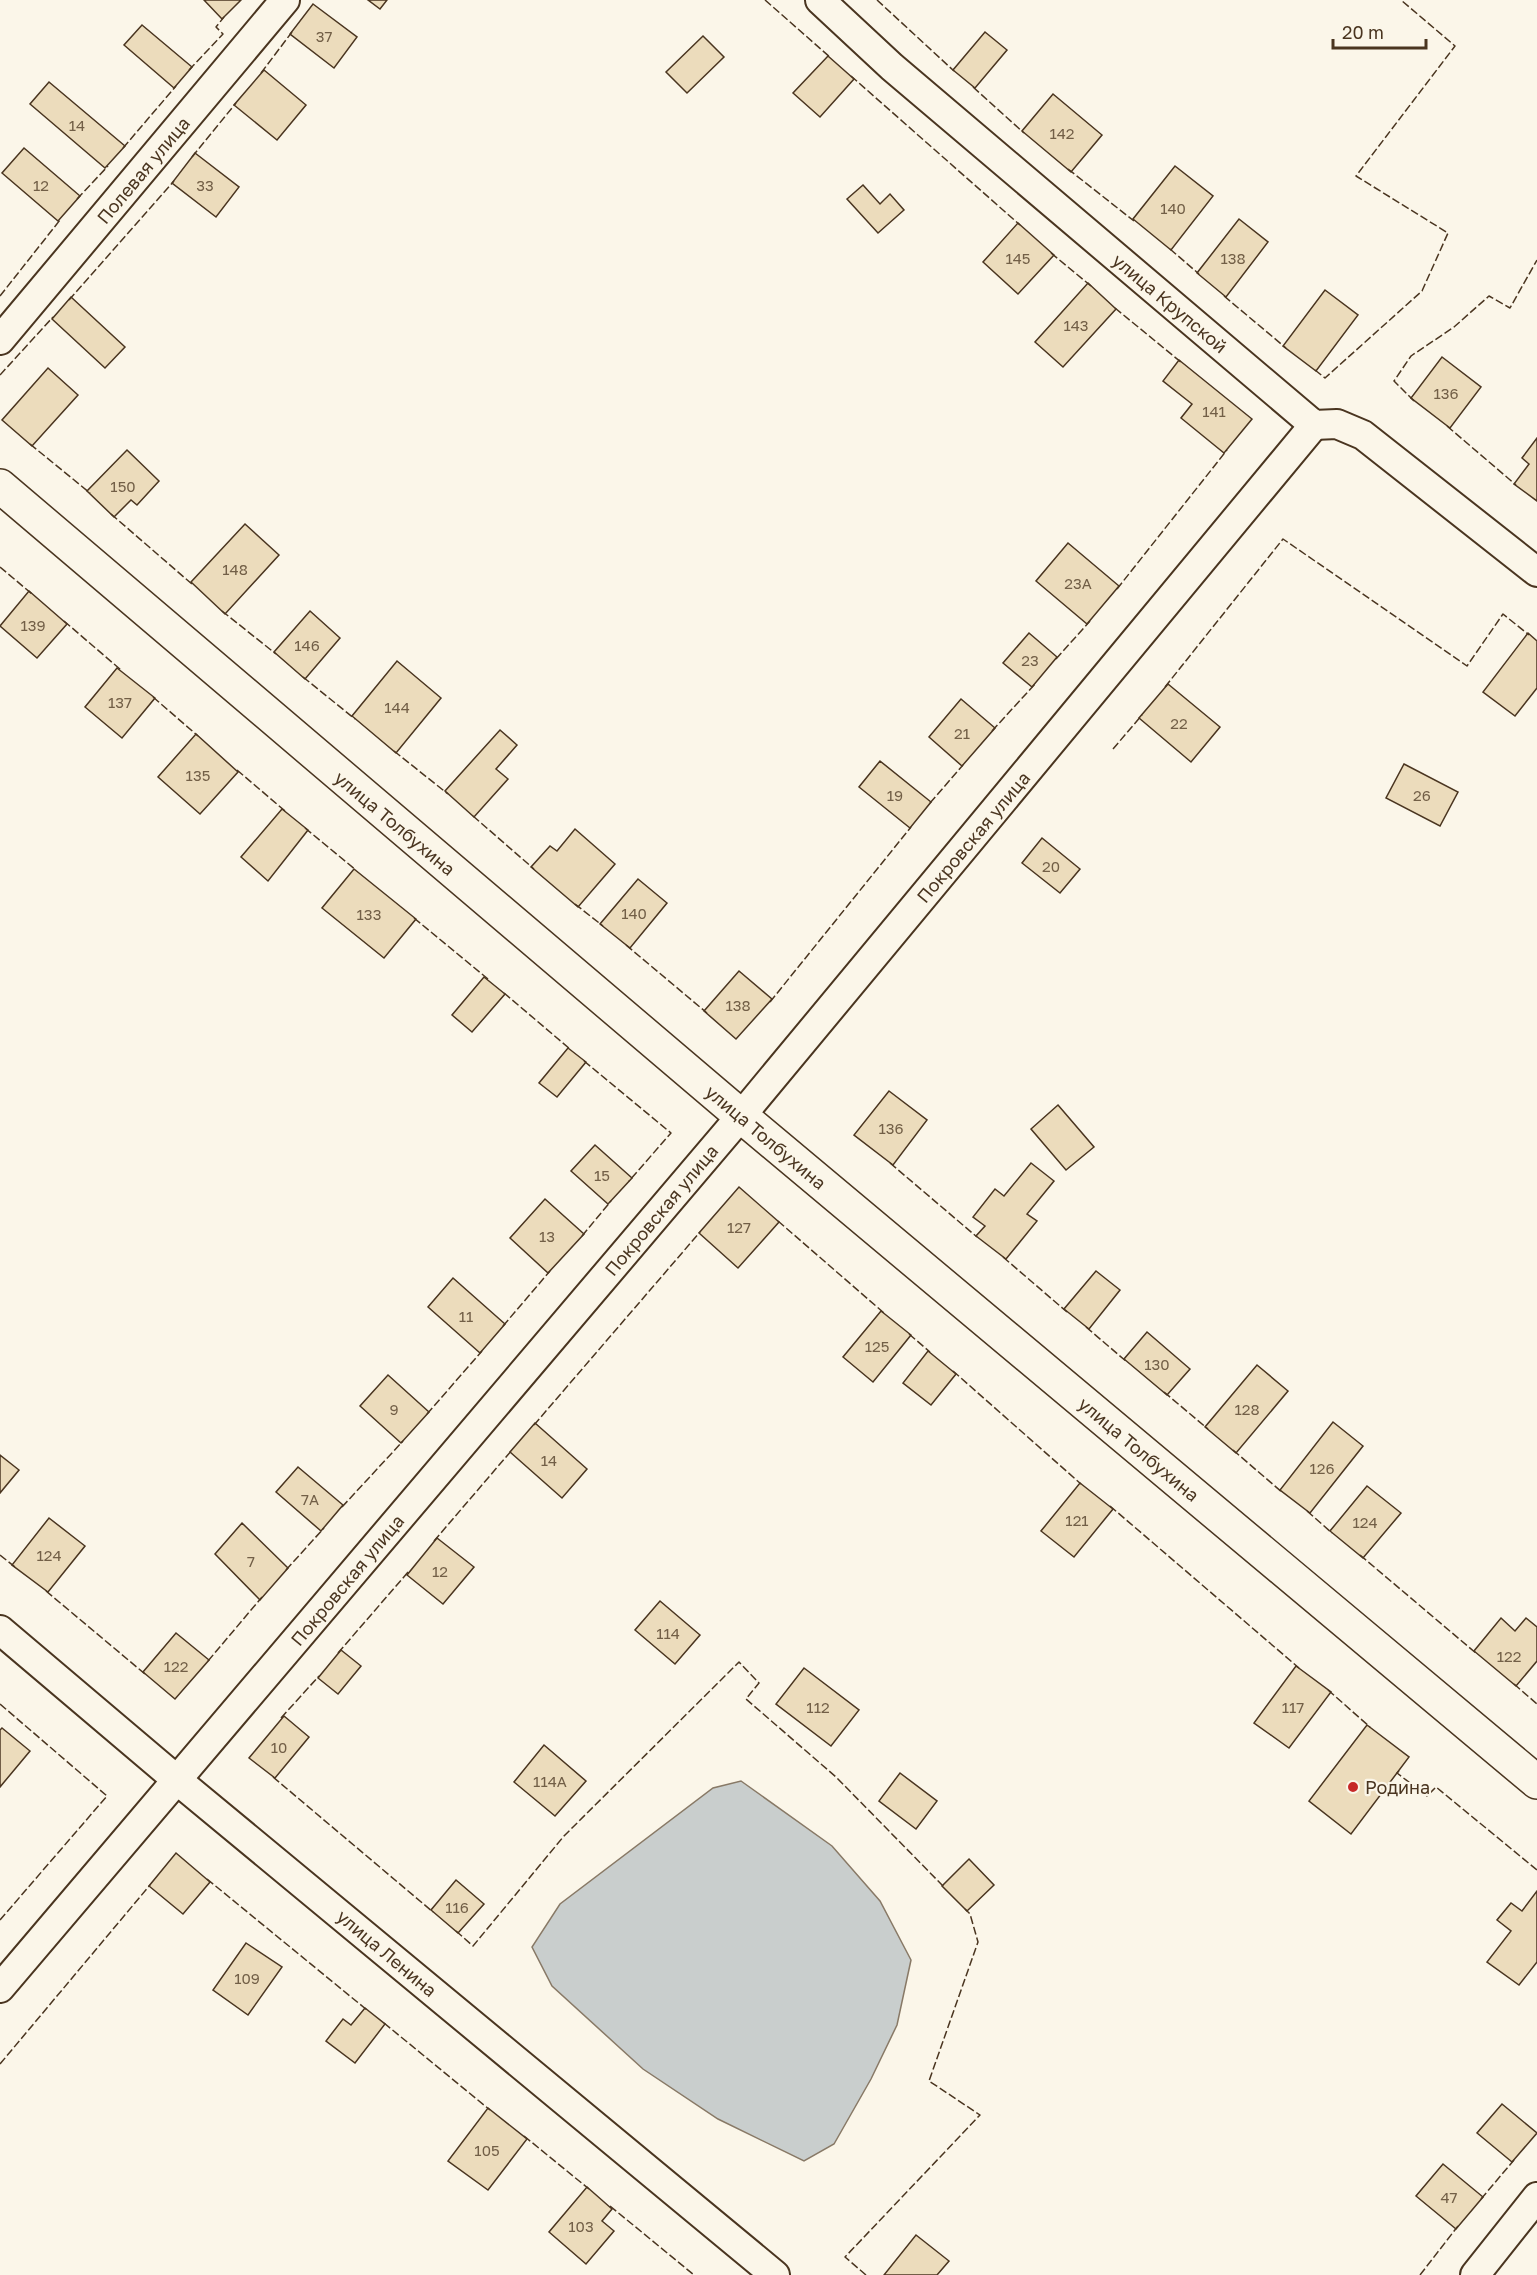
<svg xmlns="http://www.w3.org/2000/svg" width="1537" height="2275" font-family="'Golos Text',sans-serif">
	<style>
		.water { fill: #c9cecd; stroke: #887966; stroke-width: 1.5 }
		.building { fill: #ecdcbc; stroke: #4a3520; stroke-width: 1.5 }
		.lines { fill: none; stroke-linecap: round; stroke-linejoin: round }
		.minor-casing { stroke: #4a3520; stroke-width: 32 }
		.secondary-casing { stroke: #4a3520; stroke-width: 36 }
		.minor { stroke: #fbf6e9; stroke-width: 28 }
		.secondary { stroke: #fbf6e9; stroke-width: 33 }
		.fence { stroke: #4a3520; stroke-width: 1.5; stroke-dasharray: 8 3; stroke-linecap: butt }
		.poi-dot { fill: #c62828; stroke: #fbf6e9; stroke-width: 2 }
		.labels { text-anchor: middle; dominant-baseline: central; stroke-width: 4.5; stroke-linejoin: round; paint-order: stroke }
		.number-label { font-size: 15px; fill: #725f47 }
		.street-label { font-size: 18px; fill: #4a3520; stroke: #fbf6e9 }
		.poi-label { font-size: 18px; fill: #4a3520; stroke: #fbf6e9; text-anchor: start }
	</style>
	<rect width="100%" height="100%" fill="#fbf6e9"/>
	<polygon class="water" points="741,1781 832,1846 880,1901 911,1960 897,2025 871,2079 834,2144 804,2161 718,2119 643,2069 552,1986 532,1947 560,1904 713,1788"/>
	<g class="building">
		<polygon points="204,0 241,0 222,19"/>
		<polygon points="368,0 387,0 380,9"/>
		<polygon points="313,4 357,37 334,68 290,34"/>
		<polygon points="142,25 192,67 174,88 124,45"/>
		<polygon points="985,32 1007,50 975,88 953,70"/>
		<polygon points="703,36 724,57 687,93 666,72"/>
		<polygon points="828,56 854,79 820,117 793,93"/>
		<polygon points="264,70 306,105 277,140 234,105"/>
		<polygon points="49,82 125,146 105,168 30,104"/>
		<polygon points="1053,94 1102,135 1071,172 1022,131"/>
		<polygon points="24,148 80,196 58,221 2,173"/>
		<polygon points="195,153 239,187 216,217 172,183"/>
		<polygon points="1175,166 1213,196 1171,250 1133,219"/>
		<polygon points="863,185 880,204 890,194 904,210 878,233 847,199"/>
		<polygon points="1239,219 1268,242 1226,297 1197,273"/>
		<polygon points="1018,223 1054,255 1018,294 983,262"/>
		<polygon points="1088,283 1116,309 1063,367 1035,342"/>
		<polygon points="1325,290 1358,315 1316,371 1283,346"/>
		<polygon points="71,297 125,347 105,368 52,319"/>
		<polygon points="1442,357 1481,387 1450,428 1411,398"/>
		<polygon points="1179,360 1252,419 1224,453 1181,418 1192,404 1163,381"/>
		<polygon points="48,368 78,395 32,446 2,420"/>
		<polygon points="1537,438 1537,501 1514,484 1529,464 1522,458"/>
		<polygon points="127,450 159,481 137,505 131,500 114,517 87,491"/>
		<polygon points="245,524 279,555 225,614 191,582"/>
		<polygon points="1068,543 1119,586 1087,624 1036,581"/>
		<polygon points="29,591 67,624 37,658 0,626"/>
		<polygon points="310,611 340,638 305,679 274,652"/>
		<polygon points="1029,633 1057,657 1032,687 1003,663"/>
		<polygon points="1528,633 1537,641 1537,688 1515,716 1483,692"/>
		<polygon points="397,661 441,698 396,753 352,716"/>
		<polygon points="117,668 155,698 122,738 85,707"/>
		<polygon points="1168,684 1220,727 1191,762 1139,718"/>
		<polygon points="961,699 995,728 962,766 929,737"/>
		<polygon points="500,730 517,745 496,769 508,779 474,817 445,791"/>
		<polygon points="196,734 238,772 200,814 158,777"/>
		<polygon points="880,761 931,802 910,828 859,787"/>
		<polygon points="1404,764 1458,792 1440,826 1386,798"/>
		<polygon points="282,809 308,830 268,881 241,857"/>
		<polygon points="575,829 615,864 578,907 531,867 550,846 557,851"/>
		<polygon points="1042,838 1080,869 1060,893 1022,863"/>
		<polygon points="354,869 416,919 384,958 322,908"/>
		<polygon points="638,879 667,903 630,948 600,924"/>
		<polygon points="739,971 772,999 736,1039 704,1011"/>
		<polygon points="484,977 505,994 472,1032 452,1015"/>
		<polygon points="568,1048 586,1062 557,1097 539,1083"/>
		<polygon points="889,1091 927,1120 893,1165 854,1135"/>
		<polygon points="1058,1105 1094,1147 1066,1170 1031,1129"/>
		<polygon points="595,1145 632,1178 608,1204 571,1171"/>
		<polygon points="1031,1163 1054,1181 1027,1214 1037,1221 1006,1259 976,1236 985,1226 973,1217 995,1189 1004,1196"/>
		<polygon points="739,1187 779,1222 738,1268 699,1233"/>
		<polygon points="545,1199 584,1234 548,1273 510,1238"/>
		<polygon points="1096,1271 1120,1290 1089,1329 1064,1309"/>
		<polygon points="453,1278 505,1324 480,1353 428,1307"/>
		<polygon points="881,1311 911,1335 873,1382 843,1357"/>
		<polygon points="1147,1332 1190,1369 1167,1395 1124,1359"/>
		<polygon points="928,1351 956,1374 931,1405 903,1383"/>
		<polygon points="1257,1365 1288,1391 1236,1453 1205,1427"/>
		<polygon points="388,1375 429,1412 401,1443 360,1406"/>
		<polygon points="1333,1422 1363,1446 1310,1513 1280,1490"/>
		<polygon points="535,1423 587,1469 562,1498 510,1452"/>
		<polygon points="0,1455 19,1470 0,1493"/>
		<polygon points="298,1467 343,1505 321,1531 276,1492"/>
		<polygon points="1080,1483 1113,1509 1074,1557 1041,1531"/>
		<polygon points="1367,1486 1401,1513 1363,1558 1330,1531"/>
		<polygon points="49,1518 85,1546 48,1592 12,1565"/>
		<polygon points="242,1523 288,1568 260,1600 215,1554"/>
		<polygon points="437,1538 474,1567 443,1604 407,1575"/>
		<polygon points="660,1601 700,1635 675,1664 635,1630"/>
		<polygon points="1501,1618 1515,1631 1526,1618 1537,1627 1537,1661 1516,1686 1474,1651"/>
		<polygon points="176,1633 209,1660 175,1699 143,1672"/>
		<polygon points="341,1650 361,1666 338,1694 318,1678"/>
		<polygon points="1296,1666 1331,1692 1289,1748 1254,1723"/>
		<polygon points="804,1668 859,1710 831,1746 776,1704"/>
		<polygon points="284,1716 309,1737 275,1778 249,1758"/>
		<polygon points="1367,1725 1409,1757 1351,1834 1309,1801"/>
		<polygon points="2,1728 30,1751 0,1787 0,1730"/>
		<polygon points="544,1745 586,1781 555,1816 514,1782"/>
		<polygon points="900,1773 937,1801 916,1829 879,1801"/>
		<polygon points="176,1853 210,1882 183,1914 149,1886"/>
		<polygon points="969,1859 994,1885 967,1911 942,1886"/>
		<polygon points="456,1880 484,1904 458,1933 431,1910"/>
		<polygon points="1537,1891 1537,1962 1519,1985 1487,1962 1511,1931 1497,1920 1511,1903 1522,1911"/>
		<polygon points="246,1943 282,1967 248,2015 213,1990"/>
		<polygon points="365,2008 385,2024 355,2063 326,2041 343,2019 351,2025"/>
		<polygon points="1502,2104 1537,2133 1512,2162 1477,2133"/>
		<polygon points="488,2108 527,2139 488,2190 448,2161"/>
		<polygon points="1443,2164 1483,2197 1456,2229 1416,2196"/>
		<polygon points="587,2187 612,2209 602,2221 614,2231 586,2264 549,2232"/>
		<polygon points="916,2235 949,2261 937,2275 884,2275"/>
	</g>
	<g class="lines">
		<defs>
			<g id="minor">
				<polyline points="820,0 892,67 1314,425 1337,424 1363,435 1537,572"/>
				<polyline points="0,340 285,0"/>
				<polyline points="0,1630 177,1780 775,2275"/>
				<polyline points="0,1988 741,1116 1314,425"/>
				<polyline points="1475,2275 1537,2197"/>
			</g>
			<polyline id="secondary" points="0,486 741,1116 1537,1782"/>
		</defs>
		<use href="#minor" class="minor-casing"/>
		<use href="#secondary" class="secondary-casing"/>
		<use href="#minor" class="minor"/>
		<use href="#secondary" class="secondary"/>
		<g class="fence">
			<polyline points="765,0 831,58"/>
			<polyline points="877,0 954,71"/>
			<polyline points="189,70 223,34 216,27 224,17"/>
			<polyline points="261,73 292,32"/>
			<polyline points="851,76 1020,225"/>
			<polyline points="973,87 1024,133"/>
			<polyline points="123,148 176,86"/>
			<polyline points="192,157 236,103"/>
			<polyline points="1068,169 1134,221"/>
			<polyline points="77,199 108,166"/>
			<polyline points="1170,249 1199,274"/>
			<polyline points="1051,253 1091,286"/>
			<polyline points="0,296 60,220"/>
			<polyline points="1224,296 1286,348"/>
			<polyline points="69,300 174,181"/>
			<polyline points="1115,308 1182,363"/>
			<polyline points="1315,370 1325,378 1422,291 1448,233 1356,176 1455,46 1401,0"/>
			<polyline points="0,375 53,317"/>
			<polyline points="1414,401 1394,381 1411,356 1454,327 1489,296 1510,308 1537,260"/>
			<polyline points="1447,426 1516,485"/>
			<polyline points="30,444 90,493"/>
			<polyline points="111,514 193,585"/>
			<polyline points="0,567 32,594"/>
			<polyline points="1117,589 1227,450"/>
			<polyline points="222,611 276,654"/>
			<polyline points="64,621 121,670"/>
			<polyline points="1056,659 1090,621"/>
			<polyline points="303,677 355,719"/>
			<polyline points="1165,687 1283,539 1467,666 1503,614 1529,635"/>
			<polyline points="153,697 198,736"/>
			<polyline points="992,731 1035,684"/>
			<polyline points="1113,749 1142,715"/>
			<polyline points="394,751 448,794"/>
			<polyline points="237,770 285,811"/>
			<polyline points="930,803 963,765"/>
			<polyline points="473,816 534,869"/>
			<polyline points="305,828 356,870"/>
			<polyline points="575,904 603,926"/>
			<polyline points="414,918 488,979"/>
			<polyline points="626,945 707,1013"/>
			<polyline points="504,993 570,1049"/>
			<polyline points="770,1002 911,827"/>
			<polyline points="584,1061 671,1133 629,1181"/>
			<polyline points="890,1163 977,1237"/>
			<polyline points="778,1221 884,1313"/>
			<polyline points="582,1236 611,1201"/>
			<polyline points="1003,1257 1067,1312"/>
			<polyline points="503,1326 550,1271"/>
			<polyline points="1086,1327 1127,1362"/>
			<polyline points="909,1334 930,1352"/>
			<polyline points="953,1371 1081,1484"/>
			<polyline points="1164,1392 1208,1429"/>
			<polyline points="427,1414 482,1351"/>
			<polyline points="534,1425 700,1232"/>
			<polyline points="1233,1450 1283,1493"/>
			<polyline points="1110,1506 1299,1668"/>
			<polyline points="342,1507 403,1441"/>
			<polyline points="1307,1511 1332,1533"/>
			<polyline points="434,1541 512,1450"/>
			<polyline points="0,1555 15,1567"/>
			<polyline points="1360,1555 1477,1654"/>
			<polyline points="286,1570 324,1528"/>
			<polyline points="46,1591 145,1674"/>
			<polyline points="338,1653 409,1571"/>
			<polyline points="208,1661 262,1597"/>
			<polyline points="1514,1684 1537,1704"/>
			<polyline points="1328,1690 1370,1727"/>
			<polyline points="0,1704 107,1796 0,1920"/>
			<polyline points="281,1718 319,1676"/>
			<polyline points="1399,1771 1397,1773 1427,1796 1436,1787 1537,1870"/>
			<polyline points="273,1777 433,1912"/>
			<polyline points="207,1879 367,2010"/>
			<polyline points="456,1931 473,1946 564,1836 739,1662 759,1683 746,1699 836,1777 944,1887"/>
			<polyline points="384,2023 490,2110"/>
			<polyline points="0,2064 150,1885"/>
			<polyline points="524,2136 589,2189"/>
			<polyline points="1481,2199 1514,2160"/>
			<polyline points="610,2206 694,2275"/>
			<polyline points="866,2275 845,2257 980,2115 929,2081 978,1942 970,1914 965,1909"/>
			<polyline points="1420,2275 1458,2226"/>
		</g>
	</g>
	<circle class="poi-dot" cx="1353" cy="1787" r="6"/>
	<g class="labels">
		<g class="number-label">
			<text x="324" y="36">37</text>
			<text x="77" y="125">14</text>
			<text x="1062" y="133">142</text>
			<text x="41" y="185">12</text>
			<text x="205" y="185">33</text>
			<text x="1173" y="208">140</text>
			<text x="1018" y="258">145</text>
			<text x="1233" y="258">138</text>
			<text x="1076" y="325">143</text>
			<text x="1446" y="393">136</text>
			<text x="1214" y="411">141</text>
			<text x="123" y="486">150</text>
			<text x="235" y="569">148</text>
			<text x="1078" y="583">23А</text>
			<text x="33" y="625">139</text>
			<text x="307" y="645">146</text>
			<text x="1030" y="660">23</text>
			<text x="120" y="702">137</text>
			<text x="397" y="707">144</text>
			<text x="1179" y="723">22</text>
			<text x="962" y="733">21</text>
			<text x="198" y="775">135</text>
			<text x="895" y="795">19</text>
			<text x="1422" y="795">26</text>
			<text x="1051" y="866">20</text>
			<text x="634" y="913">140</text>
			<text x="369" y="914">133</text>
			<text x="738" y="1005">138</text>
			<text x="891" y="1128">136</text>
			<text x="602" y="1175">15</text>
			<text x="739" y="1227">127</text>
			<text x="547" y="1236">13</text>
			<text x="466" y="1316">11</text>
			<text x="877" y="1346">125</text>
			<text x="1157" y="1364">130</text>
			<text x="394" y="1409">9</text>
			<text x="1247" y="1409">128</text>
			<text x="549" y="1460">14</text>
			<text x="1322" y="1468">126</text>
			<text x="310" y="1499">7А</text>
			<text x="1077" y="1520">121</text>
			<text x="1365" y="1522">124</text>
			<text x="49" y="1555">124</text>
			<text x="251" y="1561">7</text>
			<text x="440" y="1571">12</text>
			<text x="668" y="1633">114</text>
			<text x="1509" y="1656">122</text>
			<text x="176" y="1666">122</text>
			<text x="818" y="1707">112</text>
			<text x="1293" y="1707">117</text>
			<text x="279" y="1747">10</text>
			<text x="550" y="1781">114А</text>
			<text x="457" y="1907">116</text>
			<text x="247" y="1978">109</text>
			<text x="487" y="2150">105</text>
			<text x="1449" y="2197">47</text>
			<text x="581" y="2226">103</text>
		</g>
		<g class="street-label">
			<text transform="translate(143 170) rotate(-50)">Полевая улица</text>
			<text transform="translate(1170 303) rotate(40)">улица Крупской</text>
			<text transform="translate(395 823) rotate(40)">улица Толбухина</text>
			<text transform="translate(973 837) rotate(-50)">Покровская улица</text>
			<text transform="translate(766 1137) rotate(40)">улица Толбухина</text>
			<text transform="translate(661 1210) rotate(-50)">Покровская улица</text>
			<text transform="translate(1139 1449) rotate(40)">улица Толбухина</text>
			<text transform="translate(347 1580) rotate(-50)">Покровская улица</text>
			<text transform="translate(387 1953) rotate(40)">улица Ленина</text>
		</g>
		<g class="poi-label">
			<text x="1365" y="1787">Родина</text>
		</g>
	</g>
	<path d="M1333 39v9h93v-9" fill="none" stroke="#4a3520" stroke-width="3"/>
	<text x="1342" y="39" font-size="18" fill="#4a3520" stroke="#fbf6e9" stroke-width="4.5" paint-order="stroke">20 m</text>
</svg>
